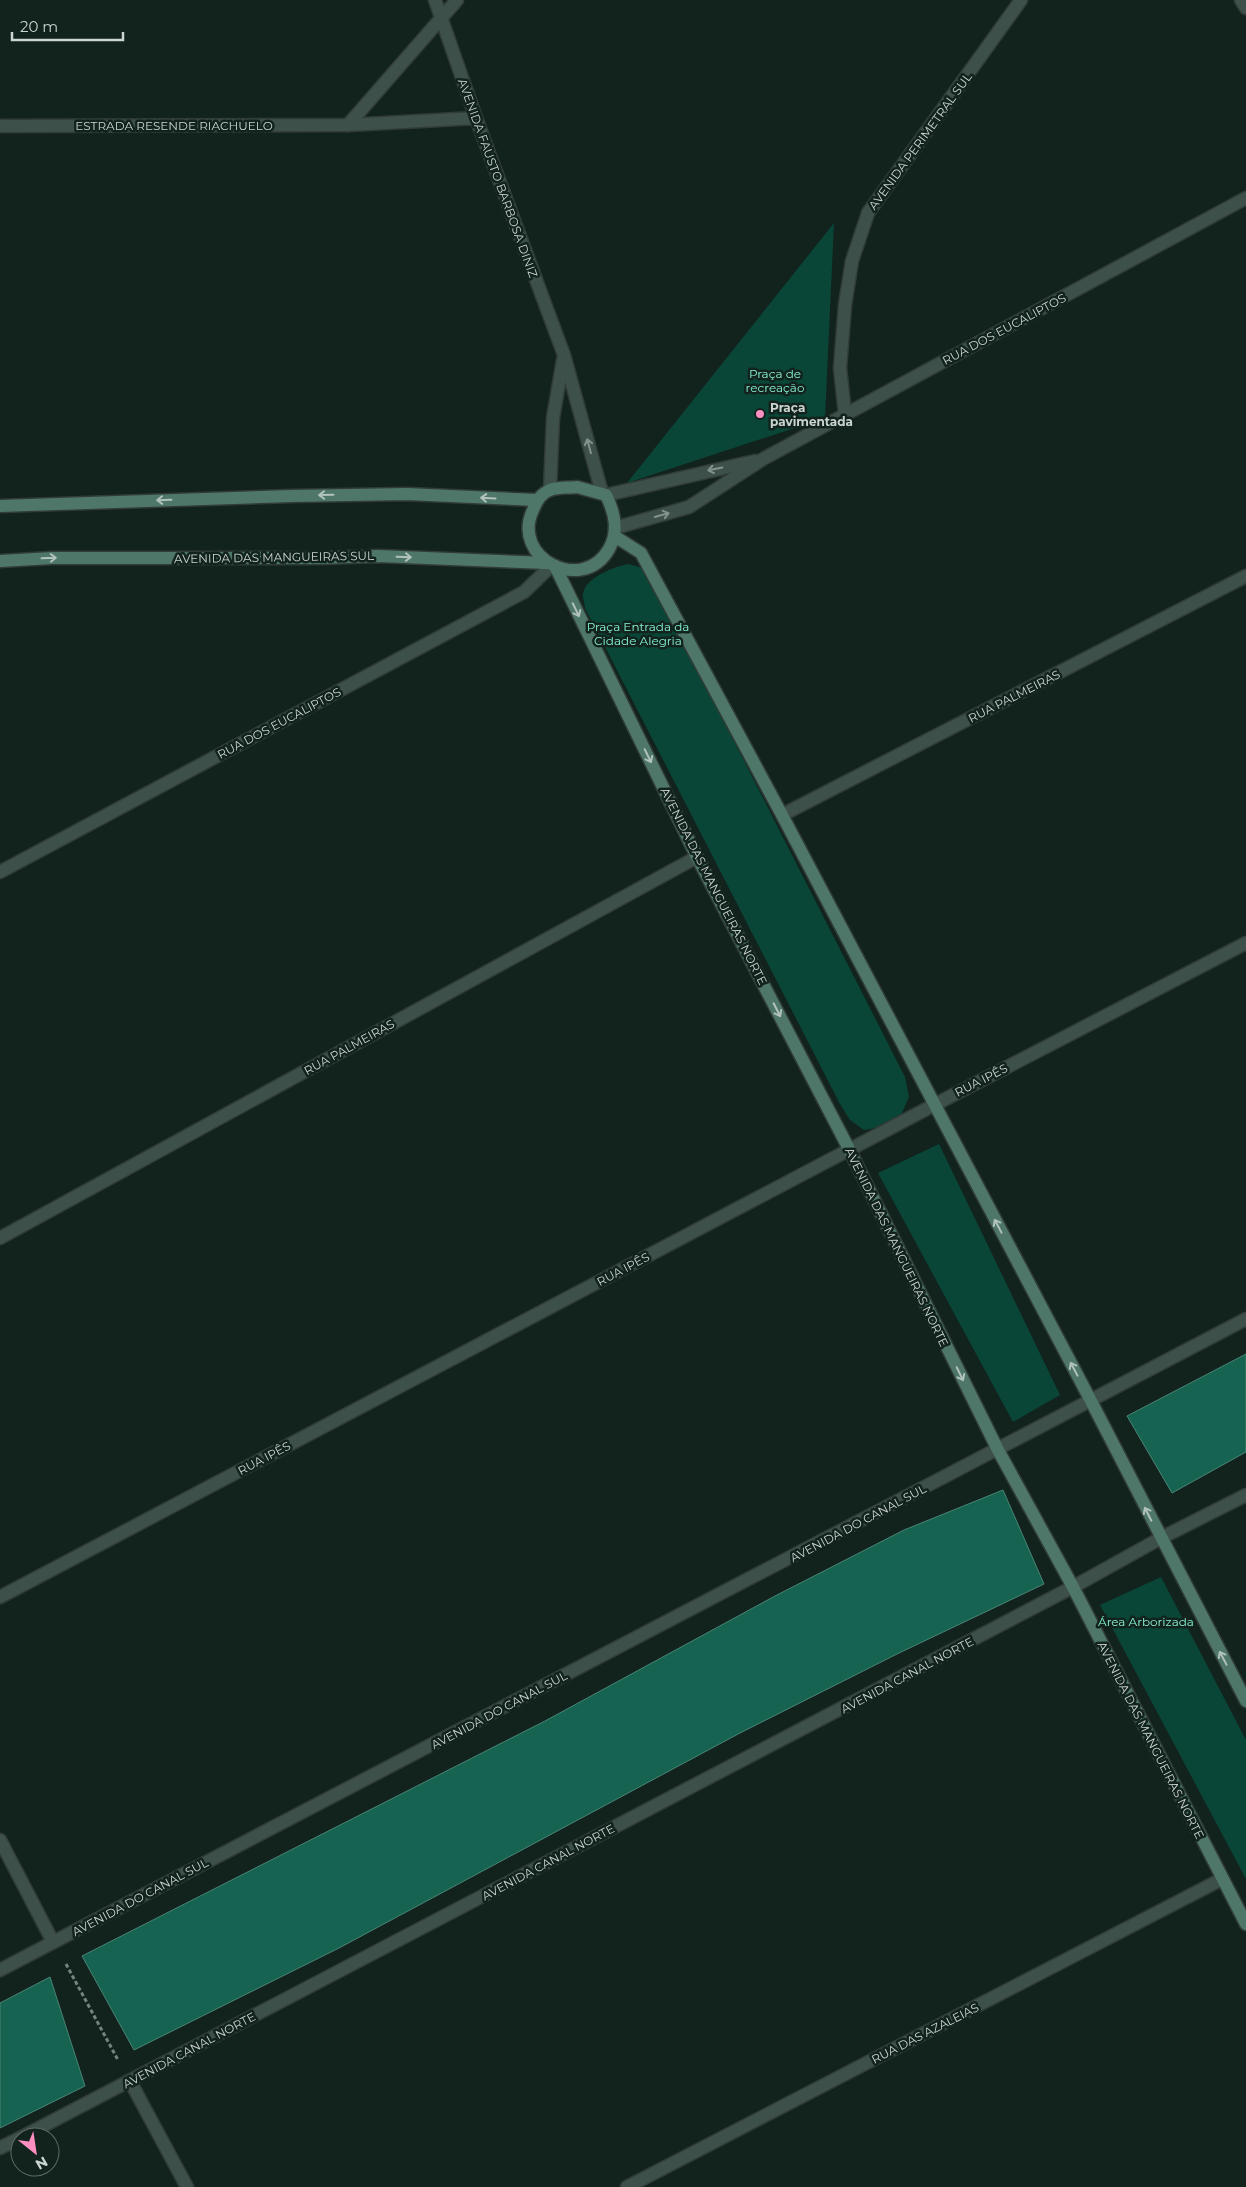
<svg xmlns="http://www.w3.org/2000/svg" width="1246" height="2187" font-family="Montserrat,sans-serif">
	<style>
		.green { fill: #0a4638 }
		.water { fill: #156350; stroke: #4b8576 }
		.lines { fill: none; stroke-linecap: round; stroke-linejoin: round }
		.street-casing { stroke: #313c37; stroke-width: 15 }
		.secondary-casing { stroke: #313c37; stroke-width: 15 }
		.path { stroke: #76827e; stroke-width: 3; stroke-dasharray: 4 2.5; stroke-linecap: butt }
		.street { stroke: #3e504a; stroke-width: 12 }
		.secondary { stroke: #4e776a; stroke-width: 12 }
		.oneway { stroke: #84928d }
		.oneway2 { stroke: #b1c1bc }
		.poi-dot { fill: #fc8fc1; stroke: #12221d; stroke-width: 2 }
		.labels { text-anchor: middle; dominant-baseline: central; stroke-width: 5; stroke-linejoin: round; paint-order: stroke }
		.street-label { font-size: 12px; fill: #cad4d0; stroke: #12221d }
		.park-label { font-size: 12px; fill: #87f2d2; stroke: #12221d }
		.poi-label { font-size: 12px; font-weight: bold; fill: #cad4d0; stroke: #12221d; text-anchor: start }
	</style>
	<rect width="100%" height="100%" fill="#12221d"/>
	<g class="green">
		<polygon points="834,223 825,418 627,483"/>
		<path d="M629 564 642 568 653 582 905 1077 909 1097 900 1117 881 1127 864 1130 850 1120 840 1104 585 608C585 604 583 600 583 596 582 579 615 566 629 564Z"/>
		<polygon points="939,1144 1060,1395 1013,1422 878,1173"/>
		<polygon points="1161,1577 1246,1740 1246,1879 1100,1605"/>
	</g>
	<g class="water">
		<polygon points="1246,1354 1246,1452 1172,1493 1127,1416"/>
		<polygon points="1003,1490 1044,1584 897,1654 740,1733 339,1948 134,2050 82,1956 545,1721 775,1596 904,1530"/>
		<polygon points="50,1977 85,2086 0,2128 0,2003"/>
	</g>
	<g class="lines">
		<defs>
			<g id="street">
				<polyline points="435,0 476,118 564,355 602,493"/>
				<polyline points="1241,0 1246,8"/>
				<polyline points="348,125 457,0"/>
				<polyline points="0,126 348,125 476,118"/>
				<polyline points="845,414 840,368 845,305 852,261 868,213 1021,0"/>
				<polyline points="550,490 553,418 563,360"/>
				<polyline points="606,495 755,461"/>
				<polyline points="615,528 689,507 763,459 1246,198"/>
				<polyline points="782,815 1246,576"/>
				<polyline points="0,872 524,592 552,565"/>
				<polyline points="0,1238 697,857"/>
				<polyline points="0,1597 934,1105 1246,943"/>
				<polyline points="0,1840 53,1942"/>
				<polyline points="0,1970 1246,1319"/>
				<polyline points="130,2081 187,2187"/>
				<polyline points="22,2137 1073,1587 1161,1538 1246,1495"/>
				<polyline points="0,2148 20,2138"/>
				<polyline points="627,2187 1222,1879"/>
			</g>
			<g id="secondary">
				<path d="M577 487 606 495C615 513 619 531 609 549 583 595 510 558 533 510 536 502 542 493 550 490 557 487 569 488 577 487Z"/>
				<polyline points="0,506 291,496 407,494 537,500"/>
				<polyline points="616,537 641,553 782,815 1091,1401 1246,1701"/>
				<polyline points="0,561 52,558 319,558 378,556 547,563"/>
				<polyline points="555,566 697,857 849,1149 998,1450 1073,1587 1246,1924"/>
			</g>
		</defs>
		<use href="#street" class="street-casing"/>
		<use href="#secondary" class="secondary-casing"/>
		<polyline class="path" points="66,1964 118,2060"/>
		<use href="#street" class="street"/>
		<use href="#secondary" class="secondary"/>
	</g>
	<defs><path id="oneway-shaft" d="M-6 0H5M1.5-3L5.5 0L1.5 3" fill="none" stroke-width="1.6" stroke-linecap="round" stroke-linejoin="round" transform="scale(1.25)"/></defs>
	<g class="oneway">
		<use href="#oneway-shaft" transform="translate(589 446) rotate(-105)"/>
		<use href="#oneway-shaft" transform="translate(715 469) rotate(168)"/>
		<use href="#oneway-shaft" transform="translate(662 515) rotate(-16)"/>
	</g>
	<g class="oneway2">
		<use href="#oneway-shaft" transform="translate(326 495) rotate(179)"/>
		<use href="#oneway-shaft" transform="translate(488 498) rotate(-177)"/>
		<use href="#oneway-shaft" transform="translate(164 500) rotate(178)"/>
		<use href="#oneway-shaft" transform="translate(404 557) rotate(2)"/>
		<use href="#oneway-shaft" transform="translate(49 558) rotate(-2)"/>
		<use href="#oneway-shaft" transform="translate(576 610) rotate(64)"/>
		<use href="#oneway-shaft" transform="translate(648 756) rotate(64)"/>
		<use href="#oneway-shaft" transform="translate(777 1010) rotate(63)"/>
		<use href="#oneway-shaft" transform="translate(998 1226) rotate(-118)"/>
		<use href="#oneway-shaft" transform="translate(1074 1369) rotate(-118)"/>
		<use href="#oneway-shaft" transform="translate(960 1374) rotate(64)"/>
		<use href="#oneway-shaft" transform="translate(1148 1514) rotate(-117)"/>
		<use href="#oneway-shaft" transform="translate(1223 1658) rotate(-118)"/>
	</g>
	<circle class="poi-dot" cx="760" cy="414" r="5"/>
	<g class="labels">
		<g class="street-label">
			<text x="174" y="125">ESTRADA RESENDE RIACHUELO</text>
			<text transform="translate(920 141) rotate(-54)">AVENIDA PERIMETRAL SUL</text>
			<text transform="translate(498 178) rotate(70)">AVENIDA FAUSTO BARBOSA DINIZ</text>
			<text transform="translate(1004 329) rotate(-28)">RUA DOS EUCALIPTOS</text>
			<text transform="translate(274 557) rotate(-1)">AVENIDA DAS MANGUEIRAS SUL</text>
			<text transform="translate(1014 696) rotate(-27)">RUA PALMEIRAS</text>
			<text transform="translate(279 723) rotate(-28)">RUA DOS EUCALIPTOS</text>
			<text transform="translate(714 886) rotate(63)">AVENIDA DAS MANGUEIRAS NORTE</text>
			<text transform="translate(349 1047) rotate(-29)">RUA PALMEIRAS</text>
			<text transform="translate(981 1080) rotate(-27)">RUA IPÊS</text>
			<text transform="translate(897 1247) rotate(64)">AVENIDA DAS MANGUEIRAS NORTE</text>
			<text transform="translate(623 1269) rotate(-28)">RUA IPÊS</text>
			<text transform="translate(264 1458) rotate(-28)">RUA IPÊS</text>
			<text transform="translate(858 1523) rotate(-28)">AVENIDA DO CANAL SUL</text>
			<text transform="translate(907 1675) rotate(-28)">AVENIDA CANAL NORTE</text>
			<text transform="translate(499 1710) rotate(-28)">AVENIDA DO CANAL SUL</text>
			<text transform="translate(1151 1740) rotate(63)">AVENIDA DAS MANGUEIRAS NORTE</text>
			<text transform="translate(548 1862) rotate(-28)">AVENIDA CANAL NORTE</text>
			<text transform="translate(140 1897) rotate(-28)">AVENIDA DO CANAL SUL</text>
			<text transform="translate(925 2033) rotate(-27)">RUA DAS AZALEIAS</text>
			<text transform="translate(189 2050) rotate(-28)">AVENIDA CANAL NORTE</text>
		</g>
		<g class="park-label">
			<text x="775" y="373">Praça de<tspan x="775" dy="14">recreação</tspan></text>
			<text x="638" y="626">Praça Entrada da<tspan x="638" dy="14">Cidade Alegria</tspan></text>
			<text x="1146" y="1621">Área Arborizada</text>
		</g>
		<g class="poi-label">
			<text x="770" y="407">Praça<tspan x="770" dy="14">pavimentada</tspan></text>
		</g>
	</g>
	<g transform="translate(35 2152) rotate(150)"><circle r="24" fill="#12221d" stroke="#5c6965"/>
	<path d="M0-4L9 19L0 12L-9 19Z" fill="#fc8fc1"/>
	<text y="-8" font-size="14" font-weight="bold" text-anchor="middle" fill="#cad4d0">N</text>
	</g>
	<path d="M12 32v8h111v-8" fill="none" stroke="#cad4d0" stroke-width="2.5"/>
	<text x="20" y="32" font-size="15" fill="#cad4d0" stroke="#12221d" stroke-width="4" paint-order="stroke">20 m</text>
</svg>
